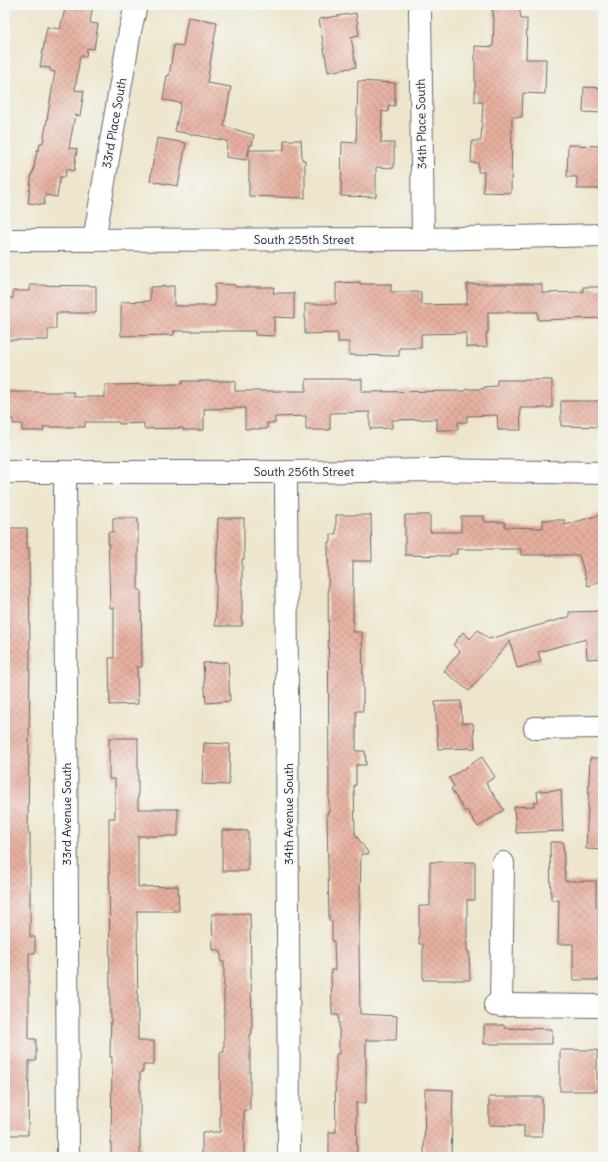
<svg xmlns="http://www.w3.org/2000/svg" width="608" height="1162" font-family="Delius,sans-serif">
	<style>
		.building { fill: url(#building-cross-hatch) }
		.lines { fill: none; stroke-linecap: round; stroke-linejoin: round }
		.minor-casing { stroke: #69676e; stroke-width: 24 }
		.minor { stroke: #fff; stroke-width: 22 }
		.labels { text-anchor: middle; dominant-baseline: central; stroke-width: 3.5; stroke-linejoin: round; paint-order: stroke }
		.street-label { font-size: 12px; fill: #22223b; stroke: #f6f6f2 }
	</style>
	<defs>
		<pattern id="building-cross-hatch" width="8" height="8" patternUnits="userSpaceOnUse"><rect width="8" height="8" fill="#e6af9e"/><path d="M0 0l8 8M0 8l8-8" fill="none" stroke="#c59689"/></pattern>
	</defs>
	<rect width="100%" height="100%" fill="#f6f6f2"/>
	<filter id="ink" filterUnits="userSpaceOnUse"><feTurbulence type="fractalNoise" baseFrequency=".025" numOctaves="2"/><feDisplacementMap in="SourceGraphic" scale="8" xChannelSelector="R" yChannelSelector="G"/><feConvolveMatrix kernelMatrix="1 2 1 2 8 2 1 2 1" color-interpolation-filters="sRGB"/></filter>
	<filter id="wash" filterUnits="userSpaceOnUse"><feTurbulence type="fractalNoise" baseFrequency=".012" numOctaves="4" result="noise"/><feDisplacementMap in="SourceGraphic" scale="16" xChannelSelector="R" yChannelSelector="G"/><feGaussianBlur stdDeviation="0.9" result="paint"/><feColorMatrix in="noise" values="0 0 0 0 0 0 0 0 0 0 0 0 0 0 0 0 0 1.4 0 .05"/><feComposite in="paint" operator="in"/></filter>
	<g filter="url(#wash)">
		<rect width="100%" height="100%" fill="#ede6cc"/>
		<g id="blocks">
			<g class="building">
				<polygon points="66,5 93,5 90,23 98,24 94,49 87,48 86,57 80,56 75,90 84,91 80,116 75,115 69,148 77,149 74,171 66,169 65,177 60,177 57,197 45,195 44,205 28,203 32,172 33,173 37,150 39,150 40,143 43,143 55,72 50,71 50,68 40,67 47,27 60,29"/>
				<polygon points="492,5 519,5 521,19 527,19 526,59 546,59 545,94 523,93 522,117 512,117 511,193 483,192 484,172 478,172 478,163 471,163 472,141 481,141 483,102 475,102 475,46 493,47 494,20"/>
				<polygon points="356,13 359,35 351,37 356,67 328,72 319,19"/>
				<polygon points="188,17 217,22 207,83 231,87 224,126 254,135 252,145 250,145 246,160 226,157 227,141 175,131 181,103 163,100 167,75 169,76 174,45 183,46"/>
				<polygon points="358,81 395,83 395,106 389,105 388,112 382,111 381,143 394,143 394,168 376,167 376,197 341,196 342,142 356,143"/>
				<polygon points="584,87 603,88 603,113 583,112"/>
				<polygon points="157,138 186,143 178,186 150,181"/>
				<polygon points="284,140 301,140 302,160 305,160 305,198 249,196 249,150 284,150"/>
				<polygon points="568,145 603,146 603,189 577,189 577,177 567,177"/>
				<polygon points="360,282 360,284 391,284 391,292 421,292 421,305 467,304 467,284 542,284 542,293 583,292 583,287 603,287 603,318 538,320 538,312 488,312 488,333 486,333 487,347 466,347 466,333 421,334 421,348 399,348 399,356 349,355 349,342 338,342 338,333 305,334 305,304 336,304 336,283"/>
				<polygon points="215,284 235,285 235,287 274,287 273,293 294,293 294,318 274,317 274,336 255,335 255,331 174,331 174,335 121,336 121,302 150,301 150,287 174,286 174,306 215,306"/>
				<polygon points="30,285 96,286 96,313 56,313 56,329 48,329 48,340 5,340 5,298 13,298 13,291 30,291"/>
				<polygon points="306,379 362,379 362,392 466,391 466,389 484,389 484,387 497,386 497,380 552,380 552,408 520,408 521,430 498,430 497,415 467,416 467,422 458,422 458,430 437,430 437,419 392,420 392,428 370,429 370,412 330,413 330,430 306,430 306,416 275,417 275,423 267,423 267,429 245,429 245,408 204,409 204,430 183,430 183,428 144,429 144,423 119,424 119,422 85,422 85,427 43,427 44,431 22,431 22,424 13,424 13,419 5,419 5,392 74,392 74,397 105,397 105,385 182,384 182,381 235,381 235,391 306,391"/>
				<polygon points="561,401 603,401 603,427 561,426"/>
				<polygon points="603,514 603,581 588,586 579,555 521,555 521,549 457,549 457,554 450,554 450,556 405,555 405,515 430,515 430,532 461,532 461,516 484,516 484,522 505,522 505,527 543,528 543,520 565,520 565,525"/>
				<polygon points="336,515 371,515 372,561 353,561 353,632 362,632 363,677 363,711 356,711 356,751 365,751 366,765 356,765 356,785 354,785 355,834 369,854 361,854 359,941 360,1014 397,1016 396,1040 366,1040 366,1103 356,1103 357,1157 329,1157 329,1132 336,1132 335,1075 336,1075 336,1054 339,1054 339,1015 332,1015 331,970 335,970 334,941 332,941 332,921 329,921 327,812 329,812 328,542 331,542 331,534 336,534"/>
				<polygon points="113,518 138,518 138,590 141,590 142,667 137,667 138,704 110,705 109,658 114,658 114,608 110,608 108,532 113,532"/>
				<polygon points="218,518 244,518 244,559 242,559 242,626 215,626"/>
				<polygon points="5,528 27,528 27,548 29,548 30,656 28,833 30,833 30,937 35,937 35,953 29,953 29,1039 36,1039 36,1061 29,1061 28,1135 5,1135"/>
				<polygon points="603,611 603,658 587,659 586,639 538,652 541,661 517,668 510,641 469,691 444,671 460,651 453,645 463,632 470,639 478,630 489,639 569,617 569,612"/>
				<polygon points="228,662 230,701 206,703 203,663"/>
				<polygon points="461,701 462,723 473,723 475,748 438,749 435,702"/>
				<polygon points="109,738 138,738 138,809 178,809 178,836 138,836 138,887 178,886 179,911 137,911 138,1041 154,1041 154,1065 143,1065 143,1072 140,1072 140,1157 111,1157 112,1057 110,1057 111,1013 110,1013 109,818 115,818 115,779 109,779"/>
				<polygon points="204,743 230,744 229,785 202,784"/>
				<polygon points="482,757 495,777 486,783 504,810 478,827 467,810 465,812 451,789 454,786 449,778"/>
				<polygon points="590,758 603,758 603,850 586,849"/>
				<polygon points="561,790 563,831 516,833 514,807 534,806 534,802 538,802 537,791"/>
				<polygon points="222,830 248,831 248,871 222,871"/>
				<polygon points="550,842 563,842 565,881 596,881 596,907 599,907 599,950 603,950 603,980 573,980 573,944 558,944 559,900 551,900"/>
				<polygon points="430,862 475,862 475,900 467,900 467,951 469,951 470,980 423,980 423,944 419,944 419,906 430,906"/>
				<polygon points="250,913 252,1034 250,1034 250,1110 244,1110 244,1157 202,1157 202,1132 220,1132 220,1052 224,1052 224,962 221,962 221,950 213,950 212,914"/>
				<polygon points="484,1025 504,1025 504,1028 552,1029 552,1044 484,1044"/>
				<rect x="560" y="1050" width="37" height="41"/>
				<polygon points="425,1089 453,1090 451,1157 424,1157"/>
				<polygon points="489,1097 542,1097 542,1137 524,1137 524,1126 489,1125"/>
			</g>
		</g>
	</g>
	<g filter="url(#ink)">
		<use href="#blocks" fill-opacity="0" stroke="#69676e" stroke-width="1"/>
		<g class="lines">
			<defs>
				<g id="minor">
					<polyline points="420,10 423,239"/>
					<polyline points="5,240 423,239 603,235"/>
					<polyline points="94,240 130,31 136,5"/>
					<polyline points="5,472 286,472 439,470 603,473"/>
					<polyline points="65,472 68,1157"/>
					<polyline points="286,472 289,1157"/>
					<polyline points="535,728 603,727"/>
					<polyline points="495,1005 603,1006"/>
					<polyline points="501,1006 503,863"/>
				</g>
			</defs>
			<use href="#minor" class="minor-casing"/>
			<use href="#minor" class="minor"/>
		</g>
	</g>
	<g class="labels">
		<g class="street-label">
			<text transform="translate(114 123) rotate(-80)">33rd Place South</text>
			<text transform="translate(421 124) rotate(-91)">34th Place South</text>
			<text x="304" y="239">South 255th Street</text>
			<text x="304" y="471">South 256th Street</text>
			<text transform="translate(66 814) rotate(-90)">33rd Avenue South</text>
			<text transform="translate(288 814) rotate(-90)">34th Avenue South</text>
		</g>
	</g>
	<rect width="608" height="1162" fill="none" stroke="#f6f6f2" stroke-width="20"/>
</svg>
